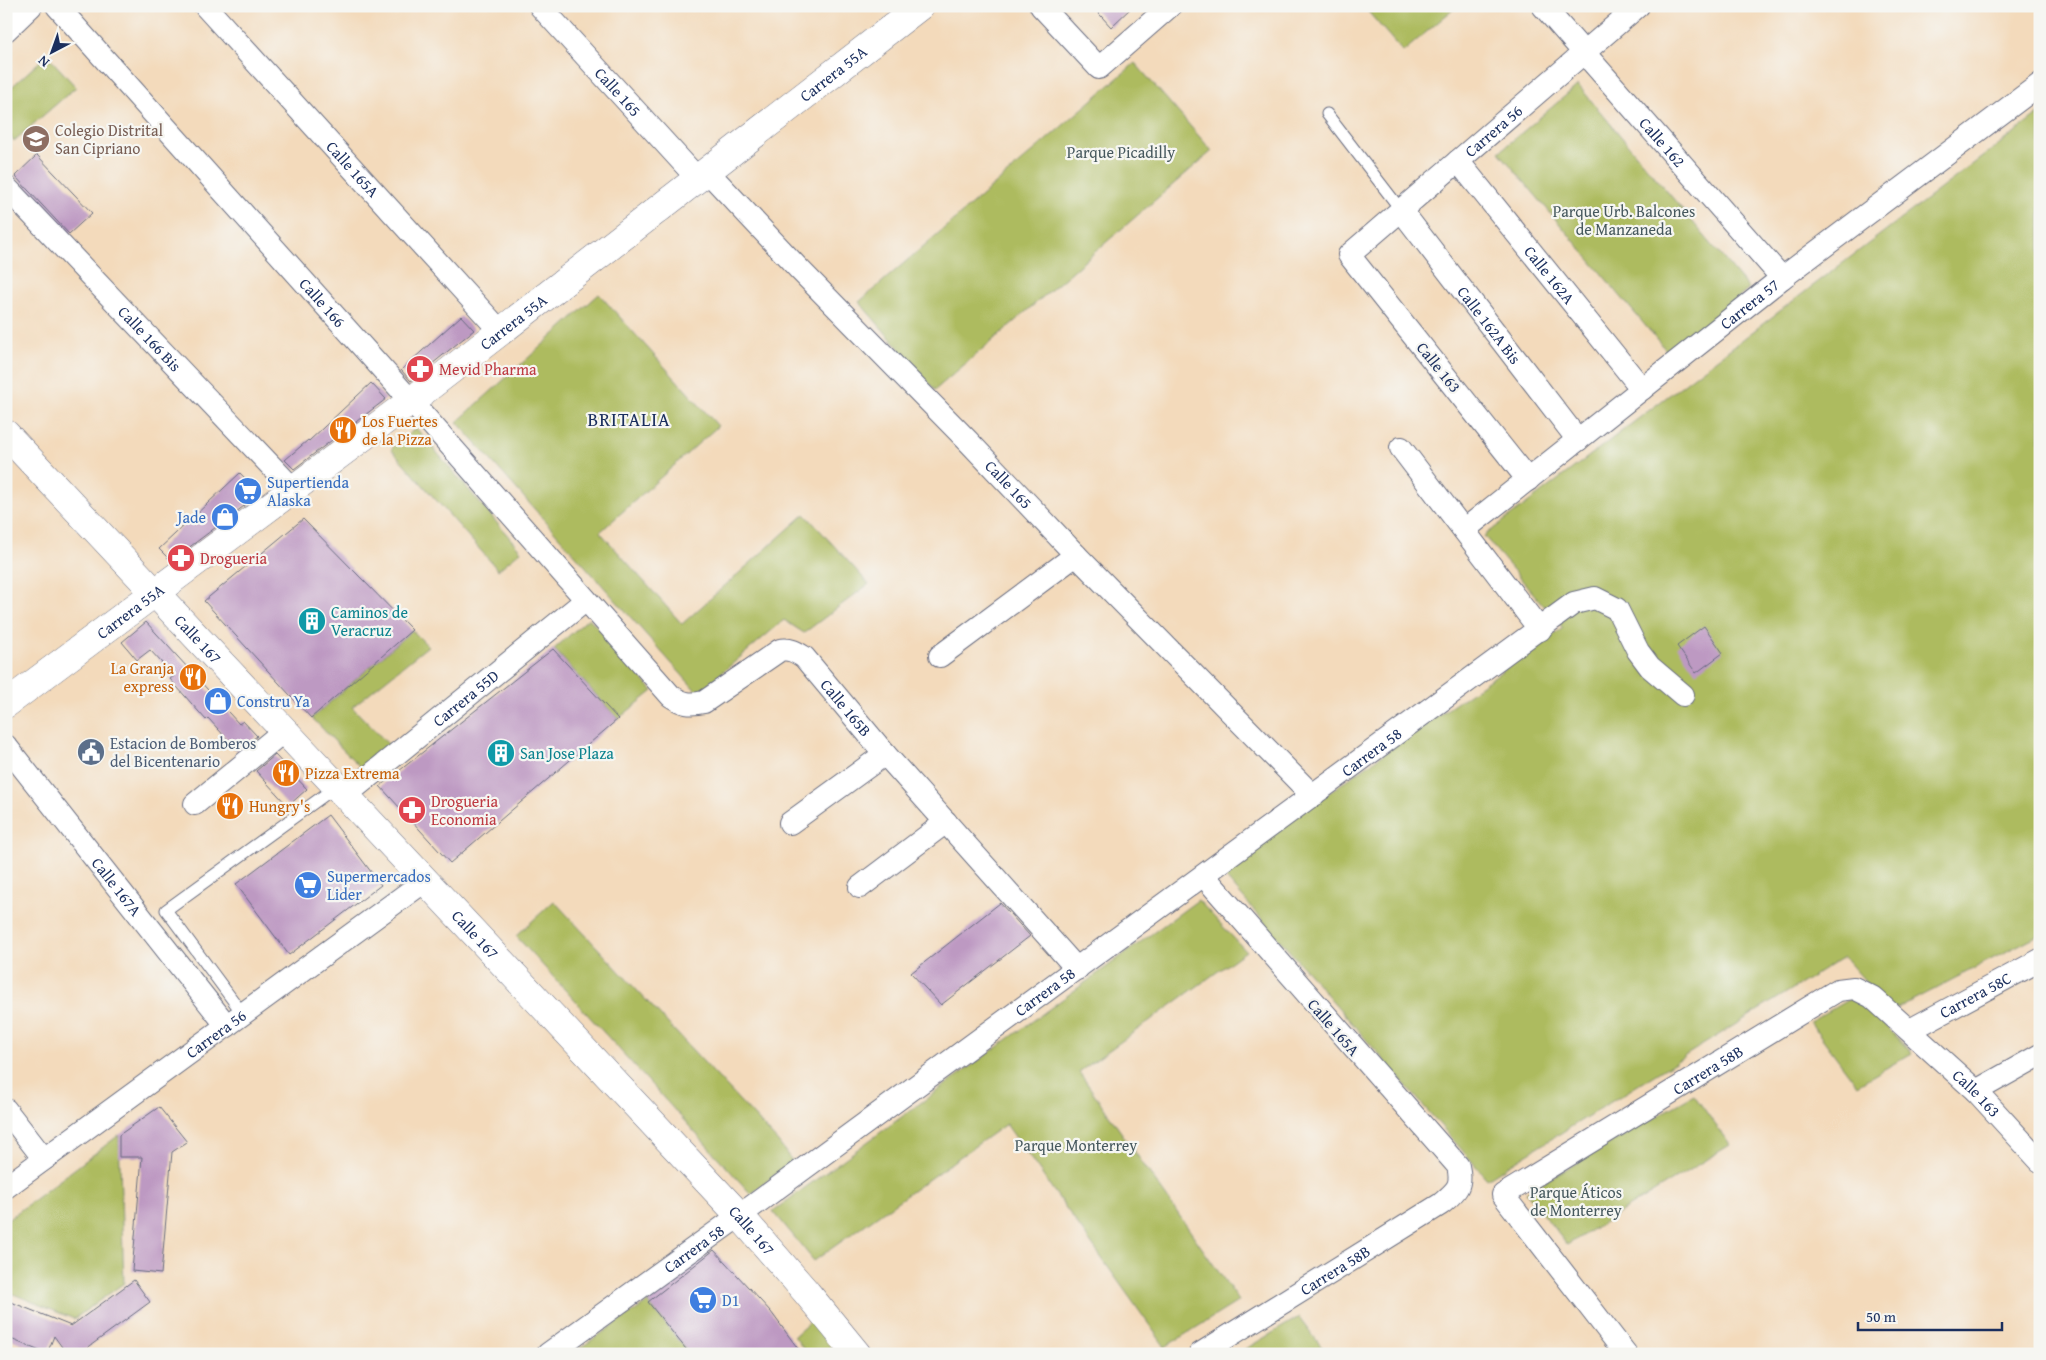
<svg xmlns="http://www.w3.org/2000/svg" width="2046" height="1360" font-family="'Gentium Book Plus',serif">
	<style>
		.green { fill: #adbb5e; stroke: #64755e }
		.building { fill: #bd99c2 }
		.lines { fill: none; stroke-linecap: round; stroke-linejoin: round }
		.lane-casing { stroke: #676b7f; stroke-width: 13 }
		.street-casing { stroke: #676b7f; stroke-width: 24 }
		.secondary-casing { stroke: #676b7f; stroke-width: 29 }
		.lane { stroke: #fff; stroke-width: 11 }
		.street { stroke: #fff; stroke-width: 22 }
		.secondary { stroke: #fff; stroke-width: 28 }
		.labels { text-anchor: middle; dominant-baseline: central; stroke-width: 4.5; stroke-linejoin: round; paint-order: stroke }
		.street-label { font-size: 16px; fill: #1b2f5e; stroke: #f6f6f2 }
		.education-label { font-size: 16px; fill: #785e54; stroke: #f6f6f2; text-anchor: start }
		.park-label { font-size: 16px; fill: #47595e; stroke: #f6f6f2 }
		.health-label { font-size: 16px; fill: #be3a42; stroke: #f6f6f2; text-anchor: start }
		.food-label { font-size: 16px; fill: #c56008; stroke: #f6f6f2; text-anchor: start }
		.shop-label { font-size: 16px; fill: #366cbe; stroke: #f6f6f2; text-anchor: start }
		.culture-label { font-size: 16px; fill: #0d838f; stroke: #f6f6f2; text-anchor: start }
		.service-label { font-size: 16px; fill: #4e5e75; stroke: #f6f6f2; text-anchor: start }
		.quarter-label { font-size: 19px; letter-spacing: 1px; fill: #1b2f5e; stroke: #f6f6f2 }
	</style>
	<rect width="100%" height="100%" fill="#f6f6f2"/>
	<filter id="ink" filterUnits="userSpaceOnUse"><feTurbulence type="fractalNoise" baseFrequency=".02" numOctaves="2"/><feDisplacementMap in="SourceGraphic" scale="10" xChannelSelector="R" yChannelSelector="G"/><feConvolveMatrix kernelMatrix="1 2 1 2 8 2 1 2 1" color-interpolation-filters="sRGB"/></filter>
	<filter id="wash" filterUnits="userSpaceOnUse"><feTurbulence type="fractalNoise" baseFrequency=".0096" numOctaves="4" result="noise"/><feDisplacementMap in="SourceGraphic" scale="20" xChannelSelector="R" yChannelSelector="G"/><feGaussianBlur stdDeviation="1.12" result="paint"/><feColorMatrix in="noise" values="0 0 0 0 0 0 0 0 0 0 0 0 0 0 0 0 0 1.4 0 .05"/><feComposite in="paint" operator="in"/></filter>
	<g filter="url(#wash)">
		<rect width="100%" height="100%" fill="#f3dabb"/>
		<g class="green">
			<polygon points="1365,6 1457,6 1403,52 1364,7"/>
			<polygon points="47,55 76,87 14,141 6,132 6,92"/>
			<polygon points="1135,63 1212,151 935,390 859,302"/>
			<polygon points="1578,85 1749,289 1670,355 1499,152"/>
			<polygon points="2040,113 2040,934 1892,1011 1844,957 1487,1179 1219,870 1563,628 1484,536"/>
			<polygon points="599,294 718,426 600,532 682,624 805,514 869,584 804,633 784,620 698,693 457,422"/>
			<polygon points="416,428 521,551 498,570 391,449"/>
			<polygon points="589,618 653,691 618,719 554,649"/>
			<polygon points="412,630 428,646 352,707 390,746 362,769 312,718"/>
			<polygon points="1198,900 1246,951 1079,1072 1239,1301 1165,1347 1006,1124 814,1261 773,1211"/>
			<polygon points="554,901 778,1142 792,1161 751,1194 516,936"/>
			<polygon points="1856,995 1912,1053 1857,1085 1810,1022"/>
			<polygon points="1694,1095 1730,1145 1567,1245 1526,1192"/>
			<polygon points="119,1135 124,1283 74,1319 6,1291 6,1221"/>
			<polygon points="648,1302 690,1354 571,1354"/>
			<polygon points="1299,1317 1327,1354 1237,1354"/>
			<polygon points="811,1321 836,1354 807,1354 794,1336"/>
		</g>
		<g id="blocks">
			<g class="building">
				<polygon points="1092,6 1133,6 1111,27"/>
				<polygon points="37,155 92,213 69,234 15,176"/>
				<polygon points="461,316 474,330 411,381 401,370"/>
				<polygon points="371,383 386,399 294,469 285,460 308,440 309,441"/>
				<polygon points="240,473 260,494 171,561 159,549"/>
				<polygon points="303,519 412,630 311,718 204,601"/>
				<polygon points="146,622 239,724 243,721 257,736 238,751 208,718 206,720 170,679 174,676 150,650 137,660 122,642"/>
				<polygon points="1704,626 1723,653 1696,673 1677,646"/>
				<polygon points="553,649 618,719 450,863 380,786"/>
				<polygon points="275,755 307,789 288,806 256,771"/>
				<polygon points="328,815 381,885 289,955 236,884"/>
				<polygon points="1000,903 1030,936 941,1005 911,973"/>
				<polygon points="159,1107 187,1142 172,1152 161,1274 132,1271 142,1157 119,1157 119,1135"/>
				<polygon points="714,1250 771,1312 802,1354 690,1354 648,1302"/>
				<polygon points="134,1280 150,1302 79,1354 67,1354 54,1336 47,1354 6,1337 6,1300 71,1326"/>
			</g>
		</g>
	</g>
	<g filter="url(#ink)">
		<use href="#blocks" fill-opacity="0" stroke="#676b7f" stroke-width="1"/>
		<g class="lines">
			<defs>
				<g id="lane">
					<polyline points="1327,114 1401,210"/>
					<polyline points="243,1014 166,910 337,786"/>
				</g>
				<g id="street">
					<path id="s1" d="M57 6 411 401 671 696C683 704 690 705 704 702L780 650C790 648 796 652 804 657L885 754 1077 969"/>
					<path id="s2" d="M205 6 501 332"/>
					<path id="s3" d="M540 6 697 178"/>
					<polyline points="1041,6 1099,68 1170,6"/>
					<path id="s4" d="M1543 6 1782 278"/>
					<polyline points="6,30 31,6"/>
					<path id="s5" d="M1458 161 1642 389"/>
					<path id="s6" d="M707 171 798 268 968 441 1076 555 1313 796"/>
					<path id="s7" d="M6 187 294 490"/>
					<path id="s8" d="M1401 210 1578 440"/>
					<polyline points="1401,448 1540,630"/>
					<path id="s9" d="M1528 480 1349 255 1638 6"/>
					<path id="s10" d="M1464 530 1782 278 2040 84"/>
					<polyline points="940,656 1076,555"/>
					<path id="s11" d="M6 746 227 1026"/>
					<path id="s12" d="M346 795 586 600"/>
					<polyline points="195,804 285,730"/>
					<polyline points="790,823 885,754"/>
					<polyline points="860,887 946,822"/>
					<path id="s13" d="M1910 1030 2040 960"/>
					<polyline points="1976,1091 2040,1055"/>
					<polyline points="6,1110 44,1159"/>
					<path id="s14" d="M6 1187 426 880"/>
					<path id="s15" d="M548 1354 754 1205 1574 603 1595 598 1617 609 1638 651 1650 667 1683 695"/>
					<path id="s16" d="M1200 1354 1441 1204C1456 1191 1463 1187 1458 1166L1204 876"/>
					<path id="s17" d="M1626 1354 1503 1195 1838 990 1854 988 1872 997 1976 1091 2040 1161"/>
				</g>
				<g id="secondary">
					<path id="s18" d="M6 434 740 1216 807 1293 857 1354"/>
					<path id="s19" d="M6 704 411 401 920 6"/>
				</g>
			</defs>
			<use href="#lane" class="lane-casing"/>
			<use href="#street" class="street-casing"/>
			<use href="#secondary" class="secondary-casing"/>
			<use href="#lane" class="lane"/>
			<use href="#street" class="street"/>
			<use href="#secondary" class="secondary"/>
		</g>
	</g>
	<defs>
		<symbol id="school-disc" viewBox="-11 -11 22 22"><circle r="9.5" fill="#8d6e63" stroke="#f6f6f2"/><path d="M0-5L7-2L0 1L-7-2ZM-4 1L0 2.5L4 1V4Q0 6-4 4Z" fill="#fff"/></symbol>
		<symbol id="pharmacy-disc" viewBox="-11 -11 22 22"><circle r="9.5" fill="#e0444e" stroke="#f6f6f2"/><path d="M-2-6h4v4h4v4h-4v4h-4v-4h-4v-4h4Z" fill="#fff"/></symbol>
		<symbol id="restaurant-disc" viewBox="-11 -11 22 22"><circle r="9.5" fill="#e8710a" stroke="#f6f6f2"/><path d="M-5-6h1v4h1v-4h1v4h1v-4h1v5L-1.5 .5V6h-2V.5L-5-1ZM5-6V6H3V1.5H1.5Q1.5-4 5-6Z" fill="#fff"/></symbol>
		<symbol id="supermarket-disc" viewBox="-11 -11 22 22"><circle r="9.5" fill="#3f7fe0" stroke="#f6f6f2"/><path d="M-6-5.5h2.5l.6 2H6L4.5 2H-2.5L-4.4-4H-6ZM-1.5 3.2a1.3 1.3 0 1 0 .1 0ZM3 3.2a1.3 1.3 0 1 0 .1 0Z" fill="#fff"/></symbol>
		<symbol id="shop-disc" viewBox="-11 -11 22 22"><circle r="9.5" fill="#3f7fe0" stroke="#f6f6f2"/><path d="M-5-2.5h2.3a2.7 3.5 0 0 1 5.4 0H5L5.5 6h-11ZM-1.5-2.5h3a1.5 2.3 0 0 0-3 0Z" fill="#fff"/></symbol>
		<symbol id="building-disc" viewBox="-11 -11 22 22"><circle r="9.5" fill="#0f9aa8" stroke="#f6f6f2"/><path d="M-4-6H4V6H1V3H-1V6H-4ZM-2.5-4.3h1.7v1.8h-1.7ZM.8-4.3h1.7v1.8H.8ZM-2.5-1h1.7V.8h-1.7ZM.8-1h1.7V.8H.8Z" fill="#fff"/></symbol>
		<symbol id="civic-disc" viewBox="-11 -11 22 22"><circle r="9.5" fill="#5c6f8a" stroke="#f6f6f2"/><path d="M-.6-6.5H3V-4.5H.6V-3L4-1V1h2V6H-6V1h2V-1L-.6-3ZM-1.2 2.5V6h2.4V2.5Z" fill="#fff"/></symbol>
	</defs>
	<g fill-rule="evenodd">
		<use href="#school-disc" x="20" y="123" width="32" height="32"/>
		<use href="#pharmacy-disc" x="404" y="353" width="32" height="32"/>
		<use href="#restaurant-disc" x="327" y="414" width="32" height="32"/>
		<use href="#supermarket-disc" x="232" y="475" width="32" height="32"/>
		<use href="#shop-disc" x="209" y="501" width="32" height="32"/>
		<use href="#pharmacy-disc" x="165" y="542" width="32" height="32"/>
		<use href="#building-disc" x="296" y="605" width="32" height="32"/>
		<use href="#restaurant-disc" x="177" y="661" width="32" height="32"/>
		<use href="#shop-disc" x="202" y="685" width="32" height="32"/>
		<use href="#civic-disc" x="75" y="736" width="32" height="32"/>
		<use href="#building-disc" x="485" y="737" width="32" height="32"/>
		<use href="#restaurant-disc" x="270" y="757" width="32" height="32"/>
		<use href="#restaurant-disc" x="214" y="790" width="32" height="32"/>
		<use href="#pharmacy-disc" x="396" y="794" width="32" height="32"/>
		<use href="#supermarket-disc" x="292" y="869" width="32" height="32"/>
		<use href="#supermarket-disc" x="687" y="1284" width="32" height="32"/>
	</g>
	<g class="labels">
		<g class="street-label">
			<text stroke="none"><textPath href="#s19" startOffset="1040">Carrera 55A</textPath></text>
			<text stroke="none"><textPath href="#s3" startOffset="116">Calle 165</textPath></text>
			<text stroke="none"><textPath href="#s9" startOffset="478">Carrera 56</textPath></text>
			<text stroke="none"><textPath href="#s4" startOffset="181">Calle 162</textPath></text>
			<text stroke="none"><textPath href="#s2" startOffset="220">Calle 165A</textPath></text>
			<text stroke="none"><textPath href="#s5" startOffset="146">Calle 162A</textPath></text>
			<text stroke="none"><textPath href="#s1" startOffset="398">Calle 166</textPath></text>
			<text stroke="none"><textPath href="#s10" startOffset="364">Carrera 57</textPath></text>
			<text stroke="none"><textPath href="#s19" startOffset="635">Carrera 55A</textPath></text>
			<text stroke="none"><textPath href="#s8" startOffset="145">Calle 162A Bis</textPath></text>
			<text stroke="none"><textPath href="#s7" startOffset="209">Calle 166 Bis</textPath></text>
			<text transform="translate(1439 367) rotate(51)">Calle 163</text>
			<text stroke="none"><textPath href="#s6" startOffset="435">Calle 165</textPath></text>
			<text stroke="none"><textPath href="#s19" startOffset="155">Carrera 55A</textPath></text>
			<text stroke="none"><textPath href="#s18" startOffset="281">Calle 167</textPath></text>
			<text stroke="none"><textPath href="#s12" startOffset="154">Carrera 55D</textPath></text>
			<text stroke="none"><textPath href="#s1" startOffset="1142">Calle 165B</textPath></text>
			<text stroke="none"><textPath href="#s15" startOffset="1020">Carrera 58</textPath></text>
			<text stroke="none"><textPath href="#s11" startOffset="179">Calle 167A</textPath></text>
			<text stroke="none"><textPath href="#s18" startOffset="686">Calle 167</textPath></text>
			<text stroke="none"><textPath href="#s15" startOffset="615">Carrera 58</textPath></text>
			<text stroke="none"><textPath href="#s13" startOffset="74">Carrera 58C</textPath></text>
			<text transform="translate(1334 1027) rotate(49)">Calle 165A</text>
			<text stroke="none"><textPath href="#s14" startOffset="260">Carrera 56</textPath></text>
			<text stroke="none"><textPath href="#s17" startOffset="441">Carrera 58B</textPath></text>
			<text stroke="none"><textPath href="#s17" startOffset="772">Calle 163</textPath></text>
			<text stroke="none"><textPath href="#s18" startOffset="1091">Calle 167</textPath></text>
			<text stroke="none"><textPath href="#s15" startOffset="180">Carrera 58</textPath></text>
			<text stroke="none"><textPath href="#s16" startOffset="159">Carrera 58B</textPath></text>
		</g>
		<g class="education-label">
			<text x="55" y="130">Colegio Distrital<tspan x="55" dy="18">San Cipriano</tspan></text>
		</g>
		<g class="park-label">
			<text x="1121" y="152">Parque Picadilly</text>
			<text x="1624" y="211">Parque Urb. Balcones<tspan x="1624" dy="18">de Manzaneda</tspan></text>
			<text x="1076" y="1145">Parque Monterrey</text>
			<text x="1576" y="1192">Parque Áticos<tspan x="1576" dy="18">de Monterrey</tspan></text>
		</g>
		<g class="health-label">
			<text x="439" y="369">Mevid Pharma</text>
			<text x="200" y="558">Drogueria</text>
			<text x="431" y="801">Drogueria<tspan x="431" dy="18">Economia</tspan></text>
		</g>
		<g class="food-label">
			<text x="362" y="421">Los Fuertes<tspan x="362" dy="18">de la Pizza</tspan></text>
			<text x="174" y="668" text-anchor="end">La Granja<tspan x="174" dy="18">express</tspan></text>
			<text x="305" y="773">Pizza Extrema</text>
			<text x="249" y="806">Hungry's</text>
		</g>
		<g class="shop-label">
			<text x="267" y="482">Supertienda<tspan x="267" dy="18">Alaska</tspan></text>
			<text x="206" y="517" text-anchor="end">Jade</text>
			<text x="237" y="701">Constru Ya</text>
			<text x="327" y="876">Supermercados<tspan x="327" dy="18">Lider</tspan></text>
			<text x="722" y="1300">D1</text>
		</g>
		<g class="culture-label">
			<text x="331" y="612">Caminos de<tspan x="331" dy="18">Veracruz</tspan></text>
			<text x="520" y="753">San Jose Plaza</text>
		</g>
		<g class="service-label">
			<text x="110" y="743">Estacion de Bomberos<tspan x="110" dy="18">del Bicentenario</tspan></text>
		</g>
		<g class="quarter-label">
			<text x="629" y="419">BRITALIA</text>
		</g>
	</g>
	<rect width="2046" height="1360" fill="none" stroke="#f6f6f2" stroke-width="25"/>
	<g transform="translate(52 52) rotate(221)" stroke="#f6f6f2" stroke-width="4" paint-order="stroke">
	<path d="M0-4L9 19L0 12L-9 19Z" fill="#1b2f5e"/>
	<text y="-8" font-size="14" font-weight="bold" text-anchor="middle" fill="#1b2f5e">N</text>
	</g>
	<path d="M1858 1322v8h144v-8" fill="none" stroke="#1b2f5e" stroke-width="2.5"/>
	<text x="1866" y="1322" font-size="15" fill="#1b2f5e" stroke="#f6f6f2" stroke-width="4" paint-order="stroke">50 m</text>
</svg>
